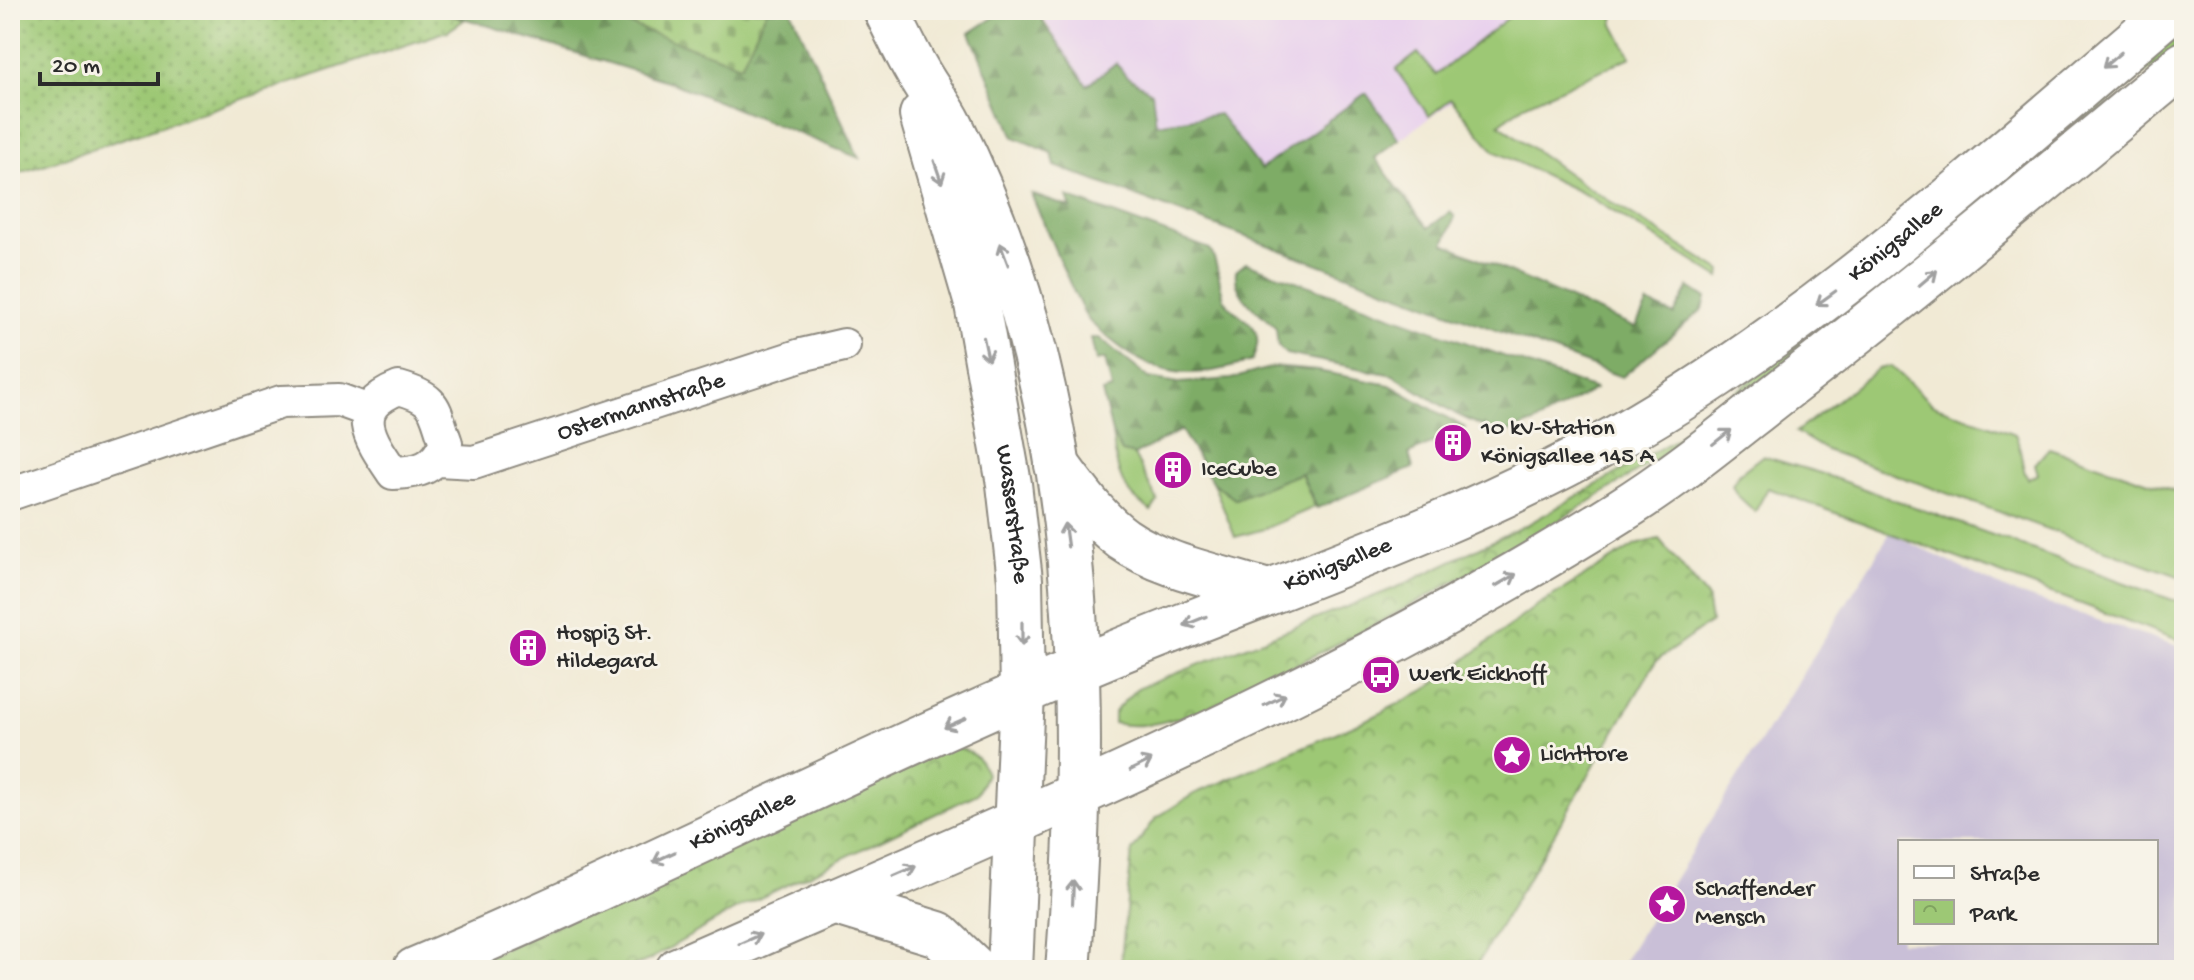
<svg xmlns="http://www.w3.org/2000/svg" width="2194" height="980" font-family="'Gochi Hand',sans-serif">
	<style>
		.built { fill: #e9d2ed }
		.industrial { fill: #c9bfd7; fill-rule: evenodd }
		.grass { fill: #9dc875; stroke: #647a50; stroke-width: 2 }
		.forest { fill: url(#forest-firs); stroke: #546c48; stroke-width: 2 }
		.cemetery { fill: url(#cemetery-stones); stroke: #647a50; stroke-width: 2 }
		.park { fill: url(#park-crowns); stroke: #647a50; stroke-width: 2 }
		.garden { fill: url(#garden-dots); stroke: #647a50; stroke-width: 2 }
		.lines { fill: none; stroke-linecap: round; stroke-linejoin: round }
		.minor-casing { stroke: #8e8a80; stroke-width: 36 }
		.secondary-casing { stroke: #8e8a80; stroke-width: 48 }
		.primary-casing { stroke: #8e8a80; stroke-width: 48 }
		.minor { stroke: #fff; stroke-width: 32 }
		.secondary { stroke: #fff; stroke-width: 44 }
		.primary { stroke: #fff; stroke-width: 44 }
		.oneway { stroke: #a0a0a0 }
		.labels { text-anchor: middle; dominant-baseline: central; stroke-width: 6; stroke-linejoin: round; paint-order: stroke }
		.street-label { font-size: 24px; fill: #2b2b2b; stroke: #f7f3e8 }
		.poi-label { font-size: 24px; fill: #2b2b2b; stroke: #f7f3e8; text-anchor: start }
	</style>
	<defs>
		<pattern id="forest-firs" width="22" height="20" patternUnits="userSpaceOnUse" patternTransform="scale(2)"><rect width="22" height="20" fill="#7eac66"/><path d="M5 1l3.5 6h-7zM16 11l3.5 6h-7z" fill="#678c54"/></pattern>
		<pattern id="cemetery-stones" width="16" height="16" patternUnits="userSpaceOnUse" patternTransform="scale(2)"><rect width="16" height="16" fill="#9dc875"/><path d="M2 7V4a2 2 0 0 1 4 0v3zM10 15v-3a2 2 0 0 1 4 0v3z" fill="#80a360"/></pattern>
		<pattern id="park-crowns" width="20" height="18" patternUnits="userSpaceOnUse" patternTransform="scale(2)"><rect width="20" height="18" fill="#9dc875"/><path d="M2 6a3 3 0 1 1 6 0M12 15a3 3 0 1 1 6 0" fill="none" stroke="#80a360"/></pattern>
		<pattern id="garden-dots" width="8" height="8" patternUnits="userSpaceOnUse" patternTransform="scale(2)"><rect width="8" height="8" fill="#9dc875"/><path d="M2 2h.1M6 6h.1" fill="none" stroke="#80a360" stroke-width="1.8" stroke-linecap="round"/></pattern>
	</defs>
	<rect width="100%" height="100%" fill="#f7f3e8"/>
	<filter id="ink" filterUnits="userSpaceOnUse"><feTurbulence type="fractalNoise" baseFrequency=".0125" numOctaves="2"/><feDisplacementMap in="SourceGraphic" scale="16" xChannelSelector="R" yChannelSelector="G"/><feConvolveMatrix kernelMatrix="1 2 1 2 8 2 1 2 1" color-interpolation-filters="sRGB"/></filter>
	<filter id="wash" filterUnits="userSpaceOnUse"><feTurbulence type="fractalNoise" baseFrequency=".006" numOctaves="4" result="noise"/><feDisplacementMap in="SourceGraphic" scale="32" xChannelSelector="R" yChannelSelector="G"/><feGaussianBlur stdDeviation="1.8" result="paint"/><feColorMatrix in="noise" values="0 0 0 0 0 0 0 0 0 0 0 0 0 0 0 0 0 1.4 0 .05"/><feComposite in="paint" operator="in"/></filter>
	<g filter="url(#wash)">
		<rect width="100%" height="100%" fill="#f1ead5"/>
		<polygon class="built" points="1039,10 1579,10 1375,157 1286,202 1121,151"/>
		<path class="industrial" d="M1890 533 2011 592 2184 648V970H1618ZM1900 842H2156V942H1900Z"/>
		<g class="grass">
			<polygon points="1518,10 1614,10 1613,23 1631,57 1524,105 1499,124 1581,183 1721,271 1720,278 1588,196 1494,151 1451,99 1429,116 1396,70 1418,53 1436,75"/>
			<path d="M1891 366 1933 405 2015 434C2023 449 2020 468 2028 479L2038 474 2035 464 2049 448 2184 494V578L1826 450 1796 432 1878 369Z"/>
			<path d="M1112 433 1122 452 1134 455 1158 501 1151 511C1117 488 1118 472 1112 433Z"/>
			<polygon points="1762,456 1820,473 2184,604 2184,642 1768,488 1755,512 1736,494 1732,485 1739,474"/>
			<polygon points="1301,473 1315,507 1264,529 1235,537 1213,483 1235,499"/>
		</g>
		<g class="forest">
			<polygon points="437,10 603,10 740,65 767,10 791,10 859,158 667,81"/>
			<polygon points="1005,10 1035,10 1087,85 1116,63 1126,76 1152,92 1156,124 1219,114 1261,169 1366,93 1399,139 1375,158 1428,228 1450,212 1455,217 1444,243 1635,328 1648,303 1674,315 1689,287 1706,298 1703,309 1622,377 1055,166 1052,153 1014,137 970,33"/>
			<path d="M1031 194 1071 208 1067 197 1210 249C1219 264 1218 281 1224 298 1231 314 1248 316 1255 330 1260 342 1256 350 1252 361 1177 385 1147 373 1091 323 1081 315 1040 214 1031 194Z"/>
			<path d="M1246 263 1595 389 1534 423 1501 435 1456 414 1393 375 1286 354 1278 346 1276 328C1259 310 1233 298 1236 271Z"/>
			<polygon points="1091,338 1099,338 1149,378 1179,383 1231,379 1273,367 1318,371 1390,385 1465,428 1409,454 1413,468 1317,508 1301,473 1235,499 1213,483 1181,430 1134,455 1122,452 1112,433 1102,392 1112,389 1105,359 1096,361"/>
		</g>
		<polygon class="cemetery" points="588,10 767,10 741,65"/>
		<g class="park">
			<path d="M2184 28V41C2065 140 1946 238 1823 333 1776 369 1730 410 1680 443 1559 525 1432 597 1301 662 1253 686 1167 737 1114 723V712L1136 689 1398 587 1530 523 1676 439 1964 212Z"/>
			<polygon points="1659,539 1707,597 1711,622 1656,661 1474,970 1120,970 1132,851 1156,818 1194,794 1375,716 1427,689 1536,606 1636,545"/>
			<path d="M960 748C975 754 981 759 986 774L977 794 733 911 649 960 624 970H457L941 749Z"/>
		</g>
		<polygon class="garden" points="10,10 437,10 464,20 448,31 10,176"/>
	</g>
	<g filter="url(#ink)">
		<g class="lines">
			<defs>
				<g id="minor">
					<path d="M399 388C438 399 433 407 446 443 434 469 420 472 393 473 369 438 348 408 399 388Z"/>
					<path id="s1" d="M438 460 474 462 801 355 844 345"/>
					<polyline points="10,494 281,402 339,400 369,411"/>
				</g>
				<g id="secondary">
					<path d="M886 10C896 30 905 50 916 69 927 89 941 106 951 126 973 170 993 218 1009 265 1085 491 1087 735 1068 970"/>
					<path id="s2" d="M922 115 977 304 1009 484 1020 580 1022 693 1010 970"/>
					<path d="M1057 465C1077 491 1096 519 1123 539 1163 567 1221 577 1267 592"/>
					<polyline points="833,902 938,934 976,970"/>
				</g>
				<g id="primary">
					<path id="s3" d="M415 970C639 876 855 763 1079 668 1258 592 1449 533 1619 436 1822 321 1994 159 2171 10"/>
					<path d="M678 970C998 829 1324 698 1620 511 1680 474 1735 427 1791 384 1925 281 2054 172 2184 64"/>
				</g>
			</defs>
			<use href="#minor" class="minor-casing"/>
			<use href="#secondary" class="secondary-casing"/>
			<use href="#primary" class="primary-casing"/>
			<use href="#minor" class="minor"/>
			<use href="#secondary" class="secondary"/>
			<use href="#primary" class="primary"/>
		</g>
		<defs><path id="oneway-shaft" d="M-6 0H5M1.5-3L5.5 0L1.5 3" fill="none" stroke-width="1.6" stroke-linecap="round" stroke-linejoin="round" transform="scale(2)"/></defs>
		<g class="oneway">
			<use href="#oneway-shaft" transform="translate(2112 60) rotate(140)"/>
			<use href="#oneway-shaft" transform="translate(938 172) rotate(71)"/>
			<use href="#oneway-shaft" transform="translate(1004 254) rotate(-111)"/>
			<use href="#oneway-shaft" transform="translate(1928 278) rotate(-40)"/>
			<use href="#oneway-shaft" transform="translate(1826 298) rotate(144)"/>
			<use href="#oneway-shaft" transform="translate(986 349) rotate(78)"/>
			<use href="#oneway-shaft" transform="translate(1722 437) rotate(-38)"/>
			<use href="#oneway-shaft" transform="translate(1066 535) rotate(-98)"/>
			<use href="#oneway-shaft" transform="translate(1506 580) rotate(-30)"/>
			<use href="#oneway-shaft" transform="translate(1195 621) rotate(158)"/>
			<use href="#oneway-shaft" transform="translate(1022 634) rotate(90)"/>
			<use href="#oneway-shaft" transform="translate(1275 700) rotate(-26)"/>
			<use href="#oneway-shaft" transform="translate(955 723) rotate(156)"/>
			<use href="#oneway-shaft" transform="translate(1141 765) rotate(-26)"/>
			<use href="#oneway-shaft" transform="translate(664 857) rotate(155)"/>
			<use href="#oneway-shaft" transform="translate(905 871) rotate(-23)"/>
			<use href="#oneway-shaft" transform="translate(1073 892) rotate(-88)"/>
			<use href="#oneway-shaft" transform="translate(750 939) rotate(-24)"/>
		</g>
	</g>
	<defs>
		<symbol id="building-disc" viewBox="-11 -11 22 22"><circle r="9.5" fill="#b5179e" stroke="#f7f3e8"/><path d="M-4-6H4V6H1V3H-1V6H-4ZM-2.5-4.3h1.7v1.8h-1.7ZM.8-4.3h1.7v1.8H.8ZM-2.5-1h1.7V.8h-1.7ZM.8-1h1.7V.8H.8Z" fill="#fff"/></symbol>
		<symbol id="bus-disc" viewBox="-11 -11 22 22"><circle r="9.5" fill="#b5179e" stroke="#f7f3e8"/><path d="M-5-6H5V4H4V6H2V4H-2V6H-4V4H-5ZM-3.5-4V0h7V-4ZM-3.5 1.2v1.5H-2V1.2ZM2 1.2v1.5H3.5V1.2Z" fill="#fff"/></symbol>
		<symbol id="sight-disc" viewBox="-11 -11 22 22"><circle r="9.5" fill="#b5179e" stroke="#f7f3e8"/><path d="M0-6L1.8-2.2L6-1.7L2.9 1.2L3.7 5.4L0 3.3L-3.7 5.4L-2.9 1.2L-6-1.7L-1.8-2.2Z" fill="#fff"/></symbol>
	</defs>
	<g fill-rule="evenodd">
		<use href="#building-disc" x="1431" y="421" width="44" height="44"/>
		<use href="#building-disc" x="1151" y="448" width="44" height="44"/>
		<use href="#building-disc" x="506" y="626" width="44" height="44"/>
		<use href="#bus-disc" x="1359" y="653" width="44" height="44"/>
		<use href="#sight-disc" x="1490" y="733" width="44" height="44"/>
		<use href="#sight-disc" x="1645" y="882" width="44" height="44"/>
	</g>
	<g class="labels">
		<g class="street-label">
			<text stroke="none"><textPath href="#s3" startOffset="1656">Königsallee</textPath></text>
			<text stroke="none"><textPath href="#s1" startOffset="212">Ostermannstraße</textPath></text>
			<text stroke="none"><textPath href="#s2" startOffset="410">Wasserstraße</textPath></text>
			<text stroke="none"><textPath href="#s3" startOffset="1008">Königsallee</textPath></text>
			<text stroke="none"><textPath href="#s3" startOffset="360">Königsallee</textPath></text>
		</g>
		<g class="poi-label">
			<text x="1481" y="429">10 kV-Station<tspan x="1481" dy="28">Königsallee 145 A</tspan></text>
			<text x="1201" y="470">IceCube</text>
			<text x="556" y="634">Hospiz St.<tspan x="556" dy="28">Hildegard</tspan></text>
			<text x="1409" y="675">Werk Eickhoff</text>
			<text x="1540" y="755">Lichttore</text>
			<text x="1695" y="890">Schaffender<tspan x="1695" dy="28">Mensch</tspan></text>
		</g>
	</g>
	<rect width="2194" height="980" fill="none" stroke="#f7f3e8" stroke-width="40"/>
	<rect x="1898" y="840" width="260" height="104" fill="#f7f3e8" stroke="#a5a39c" stroke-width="2"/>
	<rect x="1914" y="866" width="40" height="12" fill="#ffffff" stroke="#a5a39c" stroke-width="2"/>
	<text x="1970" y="880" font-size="24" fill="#2b2b2b">Straße</text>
	<rect x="1914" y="900" width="40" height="24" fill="url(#park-crowns)" stroke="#a5a39c" stroke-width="2"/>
	<text x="1970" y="920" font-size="24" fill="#2b2b2b">Park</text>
	<path d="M40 72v12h118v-12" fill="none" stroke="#2b2b2b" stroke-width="4"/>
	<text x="52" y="72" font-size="24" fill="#2b2b2b" stroke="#f7f3e8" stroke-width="6" paint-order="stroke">20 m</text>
</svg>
